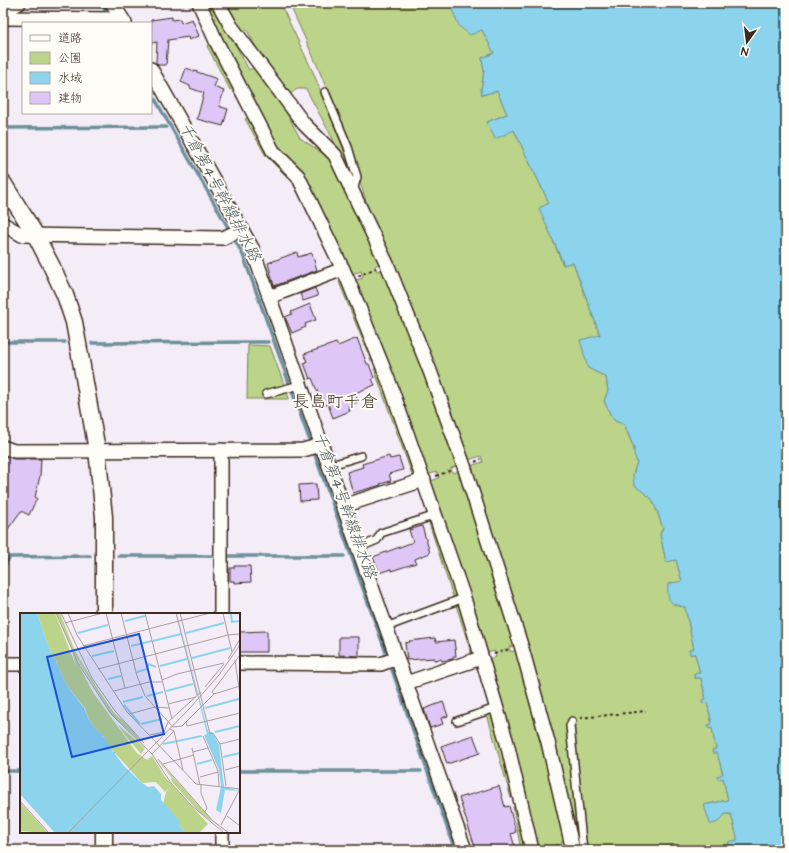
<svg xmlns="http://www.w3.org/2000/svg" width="789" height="853" font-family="'Architects Daughter','Klee One',sans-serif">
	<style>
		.green { fill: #bbd48a; stroke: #7b7f54 }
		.water { fill: #8cd4ed; stroke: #6c909a }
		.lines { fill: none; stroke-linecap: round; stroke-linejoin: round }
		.stream { stroke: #6c909a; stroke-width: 3.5 }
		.building { fill: #dec7f7; stroke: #3b2a1e }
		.service-casing { stroke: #3b2a1e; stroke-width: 10 }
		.minor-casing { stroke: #3b2a1e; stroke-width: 16 }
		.tertiary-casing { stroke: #3b2a1e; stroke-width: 19 }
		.path { stroke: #3b2a1e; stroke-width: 2; stroke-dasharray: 3 3; stroke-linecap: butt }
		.service { stroke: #fdfcf7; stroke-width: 7 }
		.minor { stroke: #fdfcf7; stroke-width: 13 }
		.tertiary { stroke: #fdfcf7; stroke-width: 16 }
		.labels { text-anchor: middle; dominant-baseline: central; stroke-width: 4; stroke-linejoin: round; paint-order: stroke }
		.water-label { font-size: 16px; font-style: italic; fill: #535d5c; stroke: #fdfcf7 }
		.quarter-label { font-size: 17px; fill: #3b2a1e; stroke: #fdfcf7 }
		.inset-river { fill: none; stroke: #8cd4ed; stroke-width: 2 }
		.inset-road { fill: none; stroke: #aa9ea0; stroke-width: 1 }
		.view { fill: #1d4ed8; fill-opacity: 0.15; stroke: #1d4ed8; stroke-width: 2 }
		.inset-edge { fill: none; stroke: #3b2a1e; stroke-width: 2 }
	</style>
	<rect width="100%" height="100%" fill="#f4ecf7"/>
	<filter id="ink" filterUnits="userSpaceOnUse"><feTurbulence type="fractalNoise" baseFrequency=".025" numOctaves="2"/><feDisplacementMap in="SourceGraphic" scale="8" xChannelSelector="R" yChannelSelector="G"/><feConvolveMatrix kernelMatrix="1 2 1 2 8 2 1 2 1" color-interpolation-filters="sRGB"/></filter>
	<g filter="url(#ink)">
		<g class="green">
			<polygon points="203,3 213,3 249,70 255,66 280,101 300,138 330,158 380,263 375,266 377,271 382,269 424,373 457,466 451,468 453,473 459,471 515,646 509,647 511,652 516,650 561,822 565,841 561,842 562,848 566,847 567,850 546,850 545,846 535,848 486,660 496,657 494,651 484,654 428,482 439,478 437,472 426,475 353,281 363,278 361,271 350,275 275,149"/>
			<polygon points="225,3 280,3 313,72 351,168 349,169 306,89 297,89 289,95 259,53 247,30 242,33"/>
			<path d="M289 3H460L451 7 482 30 494 53 482 58 484 71 481 90 483 95 497 90 507 114 487 122 514 130 549 203 540 208 563 265 573 262 600 335 588 368 606 377 608 391 604 401 611 416 615 421 624 424C627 432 630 439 633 446 635 451 635 456 637 462L633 475 652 499 657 511 663 528 660 534 666 561 676 560 682 581 674 605 685 607 694 649 689 650 690 654H695L700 673 694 674 695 678H701L706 699 702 703 707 702 712 724 708 725V728H712L716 749 713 750 717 752 723 775 718 776V778L723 777 728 800 704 805 725 814H731L737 837V840L730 848 732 850H586L580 848 555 742 529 648 470 466 483 462 481 456 468 460 411 306 368 207 343 130 317 65Z"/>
			<polygon points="213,43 236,87 230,90 207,46"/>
			<polygon points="251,116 295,178 318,225 315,227 293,183 266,156 245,119"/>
			<polygon points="345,280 377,359 371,361 339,282"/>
			<polygon points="248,345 270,346 289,398 287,399 247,399"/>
			<polygon points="379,367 418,475 414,480 374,369"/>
			<polygon points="435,521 458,595 453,597 429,523"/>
			<polygon points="459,603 477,653 473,659 456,605"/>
			<polygon points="493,712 516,797 511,798 487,714"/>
			<polygon points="518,806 528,850 521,850 513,807"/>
		</g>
		<path class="water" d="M460 3H786V850H732L728 842 737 840V837L731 814H725C721 820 717 824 710 824L704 805 728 800 723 778 718 779 717 776 723 774 717 753H713L712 750 716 749 712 728H708V725L712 724 707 702 702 703V700L706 699 701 678H695L694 674 700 673 695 654H690L689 650 694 649 685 607C669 604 667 601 668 584L682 581 676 560 666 562 660 534 663 528 657 511 652 499 634 485 633 475 637 462 634 454V448L624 424 615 421 611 416 604 401 608 391 606 377 588 368 580 340 600 335 573 262 564 265 539 208 549 203 514 130 495 139 487 122 507 114 497 91 482 95 481 90 484 71 482 58 494 53 482 30 470 35 459 26 451 7Z"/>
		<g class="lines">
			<g class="stream">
				<polyline points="101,3 108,15"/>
				<polyline points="151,92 230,231"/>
				<polyline points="3,128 166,127"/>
				<polyline points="233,236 243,255 388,658"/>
				<polyline points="3,342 65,342"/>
				<polyline points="92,343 268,342"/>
				<polyline points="118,556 217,556"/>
				<polyline points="227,556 344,556"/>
				<polyline points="3,567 10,557 90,556"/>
				<polyline points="390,664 455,850"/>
				<polyline points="3,771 21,771"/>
				<polyline points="239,771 421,771"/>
			</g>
		</g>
		<g class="building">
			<polygon points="172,17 172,20 180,19 181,23 192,19 199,36 189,40 188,37 168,40 166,65 158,65 156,63 157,42 151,43 151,20"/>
			<polygon points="186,68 217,79 214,87 224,91 219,106 221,106 221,107 228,109 223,126 197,119 204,93 190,88 190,86 181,82"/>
			<polygon points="297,252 298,257 312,253 317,270 274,286 268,263"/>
			<polygon points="315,288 318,296 303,301 300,294"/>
			<polygon points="310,304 316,320 305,324 306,327 292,333 285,317 292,314 291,312"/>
			<polygon points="357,338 367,364 369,364 374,378 372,379 375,385 355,393 358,402 348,406 350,411 333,418 328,404 323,406 312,378 310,379 304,363 307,362 304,354 336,343 338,346"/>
			<polygon points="5,456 14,459 41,459 40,476 35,497 37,498 29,515 21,511 3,536 3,467"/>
			<polygon points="389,456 390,459 399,457 403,470 389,474 391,481 380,484 381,485 353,493 347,472 363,467 362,464"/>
			<polygon points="316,484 317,500 300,501 299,485"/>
			<polygon points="422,526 430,553 415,559 416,563 391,571 391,569 379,573 373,557 413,542 409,530"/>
			<polygon points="234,566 250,566 251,582 234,583 234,581 230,581 230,568 234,568"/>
			<polygon points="267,631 267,652 239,652 239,632"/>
			<polygon points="339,637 359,637 359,656 339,655"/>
			<polygon points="435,638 436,642 454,640 456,656 453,656 453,659 442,661 441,659 434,660 434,658 407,660 405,643 410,642 409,641"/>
			<polygon points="443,702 448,716 441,718 443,724 430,728 424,709"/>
			<polygon points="473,735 480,753 447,764 441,746"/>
			<polygon points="499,786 505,807 509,806 516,832 511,834 516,850 476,850 459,798"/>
		</g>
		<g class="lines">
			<defs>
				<g id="service">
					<polyline points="325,92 348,147 357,177 353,191"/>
					<polyline points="266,394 300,385"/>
					<polyline points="328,466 361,456"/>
					<polyline points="358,548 377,540 381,533 436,515"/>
					<polyline points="386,627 464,598"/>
					<polyline points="457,721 496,708"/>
					<polyline points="572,721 570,726 583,850"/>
				</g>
				<g id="minor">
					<polyline points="112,3 125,23"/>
					<polyline points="199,3 216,41 273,151 298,176 348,280 391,387 464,598 507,743 532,850"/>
					<polyline points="218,3 231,26 304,124 335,155 387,264 430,371 464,466 521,645 548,742 573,850"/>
					<polyline points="3,12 19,3"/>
					<polyline points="3,18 122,19"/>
					<polyline points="151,69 252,248 465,850"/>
					<polyline points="3,224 22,235 223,238 242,229"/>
					<polyline points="269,297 343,269"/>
					<polyline points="3,447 14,451 303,450 321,445"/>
					<polyline points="221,450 221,614"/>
					<polyline points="343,506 424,480"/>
					<polyline points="239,663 381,664 397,658"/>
					<polyline points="3,664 21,664"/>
					<polyline points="406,683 481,658"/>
					<polyline points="222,832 222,850"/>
				</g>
				<g id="tertiary">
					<polyline points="3,183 35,234 51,265 65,295 74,322 97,450 104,517 104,614"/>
					<polyline points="104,850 104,832"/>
				</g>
			</defs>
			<use href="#service" class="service-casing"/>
			<use href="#minor" class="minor-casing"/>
			<use href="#tertiary" class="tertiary-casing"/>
			<g class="path">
				<polyline points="358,276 376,268"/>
				<polyline points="475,462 481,459"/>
				<polyline points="436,476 452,470"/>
				<polyline points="494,654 510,649"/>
				<polyline points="580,718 646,711"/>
				<polyline points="544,849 559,845"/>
			</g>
			<use href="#service" class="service"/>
			<use href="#minor" class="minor"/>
			<use href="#tertiary" class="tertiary"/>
		</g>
	</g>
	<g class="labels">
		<g class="water-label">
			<text transform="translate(220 192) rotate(62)">千倉第4号幹線排水路</text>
			<text transform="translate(345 505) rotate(70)">千倉第4号幹線排水路</text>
		</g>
		<g class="quarter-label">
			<text x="335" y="402">長島町千倉</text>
		</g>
	</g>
	<g transform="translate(20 613)">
		<rect width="220" height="220" fill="#f4ecf7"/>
		<path d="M17 0H35L56 53 52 39 74 81 117 140 127 147 132 143 145 164 188 211 180 219 166 220 159 212 158 206 143 191 146 179 151 173 145 179 136 169 122 170 85 129V124L81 122 83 121H80L69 107 65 95 47 73 36 49 38 48 35 47 27 30ZM36 0H40L55 38 79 78 94 100 108 112 125 133 91 101 54 41ZM98 112 125 135 121 141 105 122ZM134 143 193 208 209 220 180 200 152 169 151 164ZM0 189 28 220 0 218Z" fill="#bbd48a"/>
		<path d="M0 0H17L27 30 35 47H38L36 49 47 73 64 95 69 107 80 121H83L82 123 85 124V129L90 131 93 139 96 138 95 141 104 153 122 170 128 174 134 173 141 181V187L160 208 159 212 166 220H35L0 181ZM157 0 188 118 193 120 199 132 204 174 220 178 205 177 201 200 196 197 201 174 199 157 184 122 187 121Z" fill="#8cd4ed"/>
		<path class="inset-river" d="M211 0 212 9 220 8M105 8 125 3M58 20 88 12M166 20 204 10M133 28 161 21M111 33 132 28M72 43 94 38M172 45 210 35M140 53 167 46M117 59 127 56 129 51 136 54M88 66 101 63M146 78 173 71M127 83 143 79M103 89 123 84M104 92 120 111M185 95 219 86M121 111 142 106M195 119 220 113M143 131 182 123M203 144 220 140M177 151 192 147"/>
		<path class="inset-road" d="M36 0 58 50 91 101 132 141 151 170 171 192 204 220M41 0 72 65 95 98 124 130M48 0 57 22 107 99 176 171 220 176 201 212M86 0 105 75M101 0 117 63 125 83 153 114 162 113 194 81 220 73M125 0 152 106M156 0 177 82M160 0 190 121 193 120 200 131 206 173M203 0 212 39M45 10 83 0M208 22 220 21M63 33 190 0M208 46 220 26M215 47 220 82M78 56 208 22M142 67 157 61 204 50M185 74 204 51M94 78 129 69H142M194 81 192 79 220 42M148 91 176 84M109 101 135 94 149 95M166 109 167 113 220 100M150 116 154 118 163 157M130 122 144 119 148 109 181 79M183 123 198 158 199 173M200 131 220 126M172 135 180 172M173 139 188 135M132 141 154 118M138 146 193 208 209 220M143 151 174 142M205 157 220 153M180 164 198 159M181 172V180L187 195 185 199M0 188 29 220M207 203 220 213M48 220 170 95 199 62 220 32"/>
		<path class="view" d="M119 21 144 121 52 144 27 44Z"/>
		<rect width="220" height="220" class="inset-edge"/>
	</g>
	<rect width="789" height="853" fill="none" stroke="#fdfcf7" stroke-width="16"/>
	<rect x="8" y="8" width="773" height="837" fill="none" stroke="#3b2a1e" stroke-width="1.5" filter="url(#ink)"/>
	<rect x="22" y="22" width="130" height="92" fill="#fdfcf7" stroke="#afa8a0"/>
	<rect x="30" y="35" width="20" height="6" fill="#fdfcf7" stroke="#afa8a0"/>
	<text x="58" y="42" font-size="12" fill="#3b2a1e">道路</text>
	<rect x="30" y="52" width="20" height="12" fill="#bbd48a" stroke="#afa8a0"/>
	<text x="58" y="62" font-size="12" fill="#3b2a1e">公園</text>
	<rect x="30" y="72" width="20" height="12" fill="#8cd4ed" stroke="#afa8a0"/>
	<text x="58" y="82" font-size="12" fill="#3b2a1e">水域</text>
	<rect x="30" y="92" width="20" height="12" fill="#dec7f7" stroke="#afa8a0"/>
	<text x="58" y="102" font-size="12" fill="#3b2a1e">建物</text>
	<g transform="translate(747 42) rotate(194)" stroke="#fdfcf7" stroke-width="3" paint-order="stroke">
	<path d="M0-3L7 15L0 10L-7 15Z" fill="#3b2a1e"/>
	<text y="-6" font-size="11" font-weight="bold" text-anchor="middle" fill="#3b2a1e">N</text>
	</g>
</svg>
